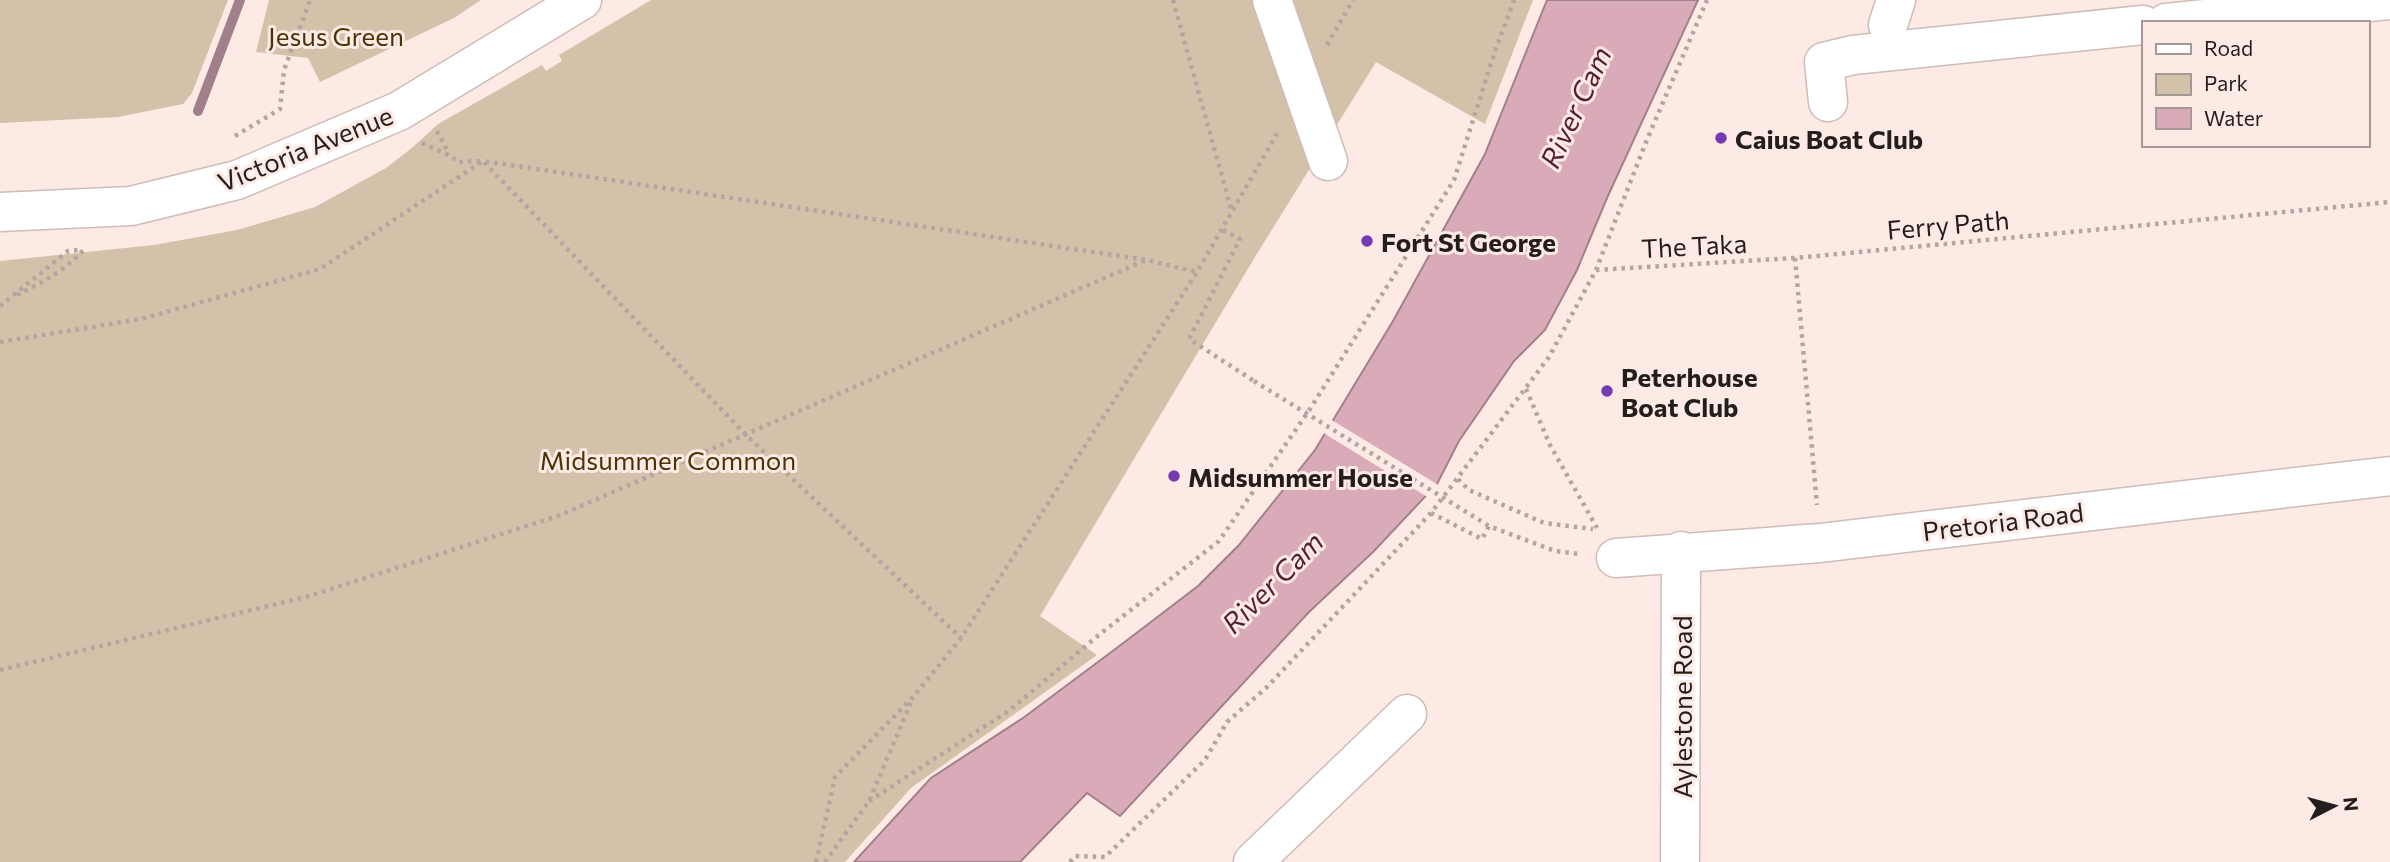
<svg xmlns="http://www.w3.org/2000/svg" width="2390" height="862" font-family="Commissioner,sans-serif">
	<style>
		.green { fill: #d3c1a9 }
		.water { fill: #d9abb9; stroke: #a2808a; stroke-width: 2 }
		.pier { fill: #fdeae5 }
		.lines { fill: none; stroke-linecap: round; stroke-linejoin: round }
		.stream { stroke: #a2808a; stroke-width: 10 }
		.minor-casing { stroke: #cebcb7; stroke-width: 41 }
		.path { stroke: #b4a5a1; stroke-width: 4.5; stroke-dasharray: 3.5 5; stroke-linecap: butt }
		.minor { stroke: #fff; stroke-width: 38 }
		.path-bridge { stroke: #b4a5a1; stroke-width: 4.5; stroke-dasharray: 3.5 5; stroke-linecap: butt }
		.poi-dot { fill: #733bb2; stroke: #fdeae5; stroke-width: 2.5 }
		.labels { text-anchor: middle; dominant-baseline: central; stroke-width: 6; stroke-linejoin: round; paint-order: stroke }
		.park-label { font-size: 26px; fill: #4d3205; stroke: #fdeae5 }
		.poi-label { font-size: 26px; font-weight: bold; fill: #231d1b; stroke: #fdeae5; text-anchor: start }
		.street-label { font-size: 26px; fill: #231d1b; stroke: #fdeae5 }
		.water-label { font-size: 28px; font-style: italic; fill: #561e34; stroke: #fdeae5 }
	</style>
	<rect width="100%" height="100%" fill="#fdeae5"/>
	<g class="green">
		<polygon points="0,0 228,0 192,93 183,104 118,117 0,123"/>
		<polygon points="269,0 481,0 454,18 320,82 308,58 256,52"/>
		<polygon points="651,0 1533,0 1485,124 1376,62 1255,257 1040,616 1097,655 911,788 845,862 0,862 0,261 154,245 237,230 315,207 386,168 413,147 438,124 542,65 546,71 562,61 559,55"/>
	</g>
	<polygon class="water" points="1547,0 1698,0 1607,198 1577,270 1545,330 1514,361 1459,441 1437,484 1374,551 1309,612 1120,816 1087,793 1020,862 854,862 931,778 1023,718 1126,641 1198,586 1239,545 1315,450 1393,321 1485,154"/>
	<polygon class="pier" points="1330,419 1440,486 1429,498 1322,432"/>
	<g class="lines">
		<polyline class="stream" points="198,111 240,0"/>
		<defs>
			<g id="minor">
				<polyline points="1272,0 1328,161"/>
				<polyline points="2166,23 2389,0"/>
				<polyline points="1888,25 1896,0"/>
				<polyline points="1828,102 1824,62 1853,55 2143,25"/>
				<polyline points="0,212 131,206 237,180 399,111 582,0"/>
				<polyline points="1616,558 1820,543 2390,476"/>
				<polyline points="1253,862 1407,714"/>
				<polyline points="1680,862 1681,551"/>
			</g>
		</defs>
		<use href="#minor" class="minor-casing"/>
		<g class="path">
			<polyline points="1173,0 1232,212"/>
			<polyline points="1327,45 1353,0"/>
			<polyline points="437,131 449,154"/>
			<polyline points="235,136 280,109 284,70 310,0"/>
			<polyline points="422,143 451,156 458,162 483,161 746,435 961,638"/>
			<polyline points="1223,230 1240,239 1189,339 1254,381"/>
			<polyline points="1795,258 1817,505"/>
			<polyline points="1596,270 1795,258 2390,202"/>
			<path d="M17 295C41 283 68 269 85 248"/>
			<polyline points="0,306 68,251 78,250"/>
			<polyline points="0,342 141,319 320,269 483,161 1147,260 1197,272"/>
			<polyline points="1526,389 1550,445 1597,528"/>
			<polyline points="1458,479 1469,490 1544,523 1593,529"/>
			<polyline points="1431,513 1482,539 1489,526 1555,551 1580,554"/>
			<polyline points="0,670 306,597 558,516 1146,260"/>
			<polyline points="869,801 1010,710 1095,638 1219,541 1310,409 1454,180 1495,51 1514,0"/>
			<polyline points="816,862 835,777 914,696 961,638 1197,272 1278,132"/>
			<polyline points="825,862 869,801 912,700"/>
			<polyline points="1070,862 1075,856 1105,857 1205,760 1227,722 1266,688 1431,513 1549,357 1596,270 1646,142 1707,0"/>
		</g>
		<use href="#minor" class="minor"/>
		<polyline class="path-bridge" points="1254,381 1489,526"/>
	</g>
	<g class="poi-dot">
		<circle cx="1721" cy="138" r="7"/>
		<circle cx="1367" cy="241" r="7"/>
		<circle cx="1607" cy="391" r="7"/>
		<circle cx="1174" cy="476" r="7"/>
	</g>
	<g class="labels">
		<g class="park-label">
			<text x="336" y="35">Jesus Green</text>
			<text x="668" y="459">Midsummer Common</text>
		</g>
		<g class="poi-label">
			<text x="1735" y="138">Caius Boat Club</text>
			<text x="1381" y="241">Fort St George</text>
			<text x="1621" y="376">Peterhouse<tspan x="1621" dy="30">Boat Club</tspan></text>
			<text x="1188" y="476">Midsummer House</text>
		</g>
		<g class="street-label">
			<text transform="translate(305 148) rotate(-22)">Victoria Avenue</text>
			<text transform="translate(1948 224) rotate(-5)">Ferry Path</text>
			<text transform="translate(1694 245) rotate(-3)">The Taka</text>
			<text transform="translate(2003 521) rotate(-7)">Pretoria Road</text>
			<text transform="translate(1681 707) rotate(-90)">Aylestone Road</text>
		</g>
		<g class="water-label">
			<text transform="translate(1575 107) rotate(-65)">River Cam</text>
			<text transform="translate(1272 582) rotate(-45)">River Cam</text>
		</g>
	</g>
	<rect x="2142" y="21" width="228" height="126" fill="#fdeae5" stroke="#a69894" stroke-width="2"/>
	<rect x="2156" y="44" width="35" height="10" fill="#ffffff" stroke="#a69894" stroke-width="2"/>
	<text x="2204" y="56" font-size="21" fill="#231d1b">Road</text>
	<rect x="2156" y="74" width="35" height="21" fill="#d3c1a9" stroke="#a69894" stroke-width="2"/>
	<text x="2204" y="91" font-size="21" fill="#231d1b">Park</text>
	<rect x="2156" y="108" width="35" height="21" fill="#d9abb9" stroke="#a69894" stroke-width="2"/>
	<text x="2204" y="126" font-size="21" fill="#231d1b">Water</text>
	<g transform="translate(2334 806) rotate(84)" stroke="#fdeae5" stroke-width="5" paint-order="stroke">
	<path d="M0-5L12 26L0 18L-12 26Z" fill="#231d1b"/>
	<text y="-10" font-size="19" font-weight="bold" text-anchor="middle" fill="#231d1b">N</text>
	</g>
</svg>
